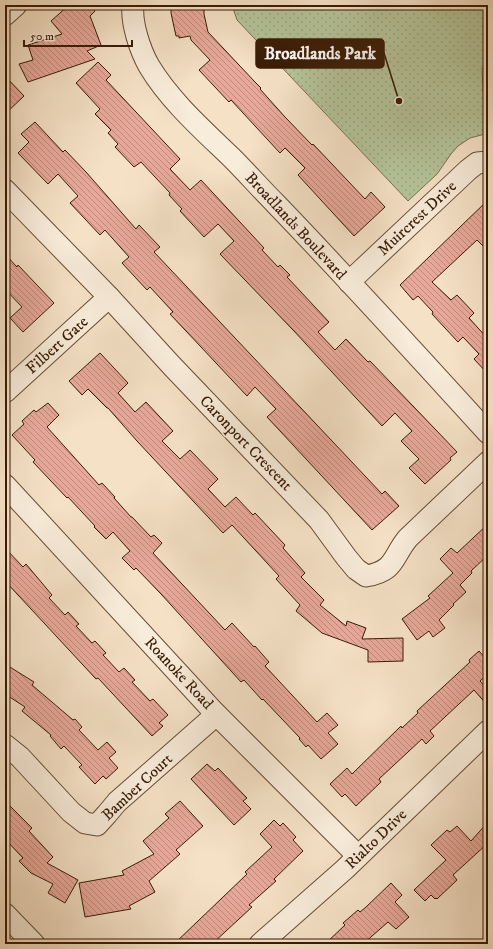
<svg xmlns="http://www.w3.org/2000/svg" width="493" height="949" font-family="'IM FELL DW Pica',serif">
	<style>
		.park { fill: url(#park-dots); stroke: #777050 }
		.building { fill: url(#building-back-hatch); stroke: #391b05 }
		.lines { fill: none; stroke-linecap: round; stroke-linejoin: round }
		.minor-casing { stroke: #684c35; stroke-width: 23 }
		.minor { stroke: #f8ecda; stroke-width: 21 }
		.labels { text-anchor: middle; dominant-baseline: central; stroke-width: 3.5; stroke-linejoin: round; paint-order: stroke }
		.street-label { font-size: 16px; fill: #391b05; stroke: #f8ecda }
		.leader { fill: none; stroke: #391b05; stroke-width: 1.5 }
		.callout-dot { fill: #391b05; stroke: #f8ecda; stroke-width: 1.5 }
		.callout { fill: #391b05; stroke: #391b05; stroke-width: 1.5 }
		.callout-label { font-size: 17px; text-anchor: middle; font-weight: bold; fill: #fff }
	</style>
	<defs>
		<pattern id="park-dots" width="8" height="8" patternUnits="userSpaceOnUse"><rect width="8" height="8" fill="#b5c49a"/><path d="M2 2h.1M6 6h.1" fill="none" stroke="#9ca883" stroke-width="1.8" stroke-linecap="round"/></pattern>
		<pattern id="building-back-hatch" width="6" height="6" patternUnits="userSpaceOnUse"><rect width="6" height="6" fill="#e8a99a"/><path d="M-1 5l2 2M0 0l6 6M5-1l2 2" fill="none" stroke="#bd897c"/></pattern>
	</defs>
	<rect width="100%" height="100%" fill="#f5e1c6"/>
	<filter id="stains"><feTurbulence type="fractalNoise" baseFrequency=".005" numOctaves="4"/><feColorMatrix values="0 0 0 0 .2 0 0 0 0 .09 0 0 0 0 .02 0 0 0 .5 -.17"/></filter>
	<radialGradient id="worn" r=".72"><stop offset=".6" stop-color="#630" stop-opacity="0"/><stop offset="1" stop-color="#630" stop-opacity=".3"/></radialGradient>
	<polygon class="park" points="232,5 488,5 488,68 482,68 485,134 470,138 458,146 451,154 437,174 408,201 237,20"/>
	<g class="building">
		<polygon points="69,5 90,5 95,11 90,16 101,45 87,51 95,59 28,82 19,64 33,60 28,45 62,34 51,21"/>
		<polygon points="171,5 204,5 204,14 208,32 255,82 261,88 260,89 285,117 312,145 313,144 365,199 371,192 385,207 354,236 298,175 305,168 285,148 280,153 231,100 229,102 199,70 210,60 191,40 190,36 179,38 179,36 176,36 171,13"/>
		<polygon points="98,62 111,75 106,80 180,159 170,169 190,190 201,180 264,248 262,250 278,267 280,265 290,275 287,277 329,322 318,332 335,350 346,339 368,362 370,361 457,452 450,458 451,460 425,484 409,468 419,459 401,441 412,431 395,413 382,426 293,330 220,254 234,241 218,224 204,237 180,211 182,209 169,195 170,193 141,162 134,167 115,147 118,144 108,133 111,130 95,114 100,109 76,83"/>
		<polygon points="5,76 24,96 5,114"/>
		<polygon points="35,122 63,152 65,150 86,172 136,229 139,225 160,247 154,252 382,494 385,491 399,506 372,530 267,417 276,409 255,387 247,396 170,314 173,312 150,287 147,290 122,263 129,257 105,230 100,235 70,203 78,196 58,174 48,184 18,153 29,142 21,134"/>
		<polygon points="488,200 488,251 477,240 432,282 451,300 457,295 474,313 469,318 488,339 488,374 474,359 479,354 463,337 458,342 432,314 433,312 418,296 413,300 400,285"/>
		<polygon points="5,254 17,267 18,265 54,303 23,332 10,318 22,307 5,289"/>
		<polygon points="100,353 128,383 118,393 135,412 146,402 173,431 162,441 180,459 190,450 218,479 208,489 225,507 236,497 253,515 255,513 285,545 283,548 305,573 301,577 324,600 320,605 346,626 347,621 366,628 362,639 403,638 403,661 368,662 368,650 322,633 296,611 300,605 276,579 279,576 232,525 223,533 137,441 108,408 107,408 88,389 82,395 69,381"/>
		<polygon points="48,403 59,415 47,427 99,485 102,483 115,497 114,498 131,517 132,517 151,537 154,535 162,543 153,553 225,630 232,623 254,647 255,646 269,662 265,666 317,722 327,713 338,725 328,733 338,744 321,759 308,745 306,747 299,739 300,738 263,699 262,700 244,680 241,682 161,594 136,568 134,570 122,558 130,551 113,532 106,539 94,527 95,526 68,497 67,498 33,462 35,460 12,435 24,424 22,421 34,410 36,412"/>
		<polygon points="488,524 488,555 471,571 472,573 460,585 466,592 453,604 454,605 439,620 445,628 433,637 429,631 417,640 402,619 430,598 428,596 453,573 440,559 451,548 457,553"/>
		<polygon points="5,548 23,567 26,564 52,595 49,598 65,615 68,612 79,624 76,626 92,643 95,641 106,653 103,655 119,672 124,668 135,680 132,682 150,701 153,699 168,715 159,723 163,726 152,736 98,678 96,679 5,581"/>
		<polygon points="479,651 488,661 488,674 480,681 488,690 488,706 474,690 430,731 434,736 426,744 422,739 379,779 381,782 356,806 345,794 342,797 330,784 347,768 352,774 401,726 402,728 418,713 417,711 470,662 469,660"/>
		<polygon points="5,664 34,682 32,685 73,720 75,719 82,727 79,730 98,750 107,742 116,752 109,758 118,768 106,779 103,776 95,784 79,767 82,765 64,746 61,749 50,736 51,735 22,711 25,707 5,694"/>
		<polygon points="207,764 215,771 218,768 247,798 243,801 251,809 234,825 191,779"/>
		<polygon points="5,801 32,828 29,831 53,857 47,863 78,880 65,903 48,893 53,884 31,873 19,861 23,858 5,839"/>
		<polygon points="180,801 203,826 176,850 180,854 149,881 155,892 129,906 131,909 85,917 79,883 124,875 122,871 154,854 143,841 169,818 165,814"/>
		<polygon points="274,820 280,826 283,823 296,837 293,840 303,851 274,879 276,881 249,905 252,907 212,944 174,944 222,898 247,874 245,872 272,847 260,834"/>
		<polygon points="488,822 488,843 453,875 457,880 437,899 436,898 435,899 431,895 425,901 414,890 446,860 431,845 447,830 450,832 457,826 471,841"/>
		<polygon points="391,883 402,895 395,902 409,917 396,929 388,922 363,944 325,944 345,925 343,923 358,910 360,912 366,907"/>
	</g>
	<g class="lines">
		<defs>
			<g id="minor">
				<path d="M133 5C131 23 140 50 149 66 170 101 203 130 232 158 247 173 261 189 276 204 348 279 418 356 488 433"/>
				<polyline points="5,15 16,5"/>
				<path d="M5 190 109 297 172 366 319 520 346 557 356 569 366 576C396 571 392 557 408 538L488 462"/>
				<polyline points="349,282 468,170 477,163 488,162"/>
				<polyline points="5,392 109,297"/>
				<polyline points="5,485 215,713 358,856"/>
				<polyline points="5,745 20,757 71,812 85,823 97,825 107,814 117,802 208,722 215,713"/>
				<polyline points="5,914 34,944"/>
				<polyline points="260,944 345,869 488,731"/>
			</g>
		</defs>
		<use href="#minor" class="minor-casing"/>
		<use href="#minor" class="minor"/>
	</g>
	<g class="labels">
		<g class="street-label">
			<text transform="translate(417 218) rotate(-43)">Muircrest Drive</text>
			<text transform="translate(296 226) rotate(47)">Broadlands Boulevard</text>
			<text transform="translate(57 345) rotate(-42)">Filbert Gate</text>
			<text transform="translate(246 443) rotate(46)">Caronport Crescent</text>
			<text transform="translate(179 673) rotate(47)">Roanoke Road</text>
			<text transform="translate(137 787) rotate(-43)">Bamber Court</text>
			<text transform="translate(376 839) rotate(-44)">Rialto Drive</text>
		</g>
	</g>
	<path class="leader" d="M399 101L384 53"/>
	<circle class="callout-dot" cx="399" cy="101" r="4"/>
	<rect class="callout" x="256" y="39" width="128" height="29" rx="4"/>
	<g class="callout-label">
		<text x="320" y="59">Broadlands Park</text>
	</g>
	<rect width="493" height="949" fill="none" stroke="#f5e1c6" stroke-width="20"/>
	<rect x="6" y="6" width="481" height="937" fill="none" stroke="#391b05" stroke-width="2"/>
	<rect x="10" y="10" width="473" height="929" fill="none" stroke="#391b05"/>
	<path d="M24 40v6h108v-6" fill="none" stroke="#391b05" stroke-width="2"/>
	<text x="30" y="40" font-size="12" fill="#391b05" stroke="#f8ecda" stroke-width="3" paint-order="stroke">50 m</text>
	<rect width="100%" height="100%" filter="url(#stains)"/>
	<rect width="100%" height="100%" fill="url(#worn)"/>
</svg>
